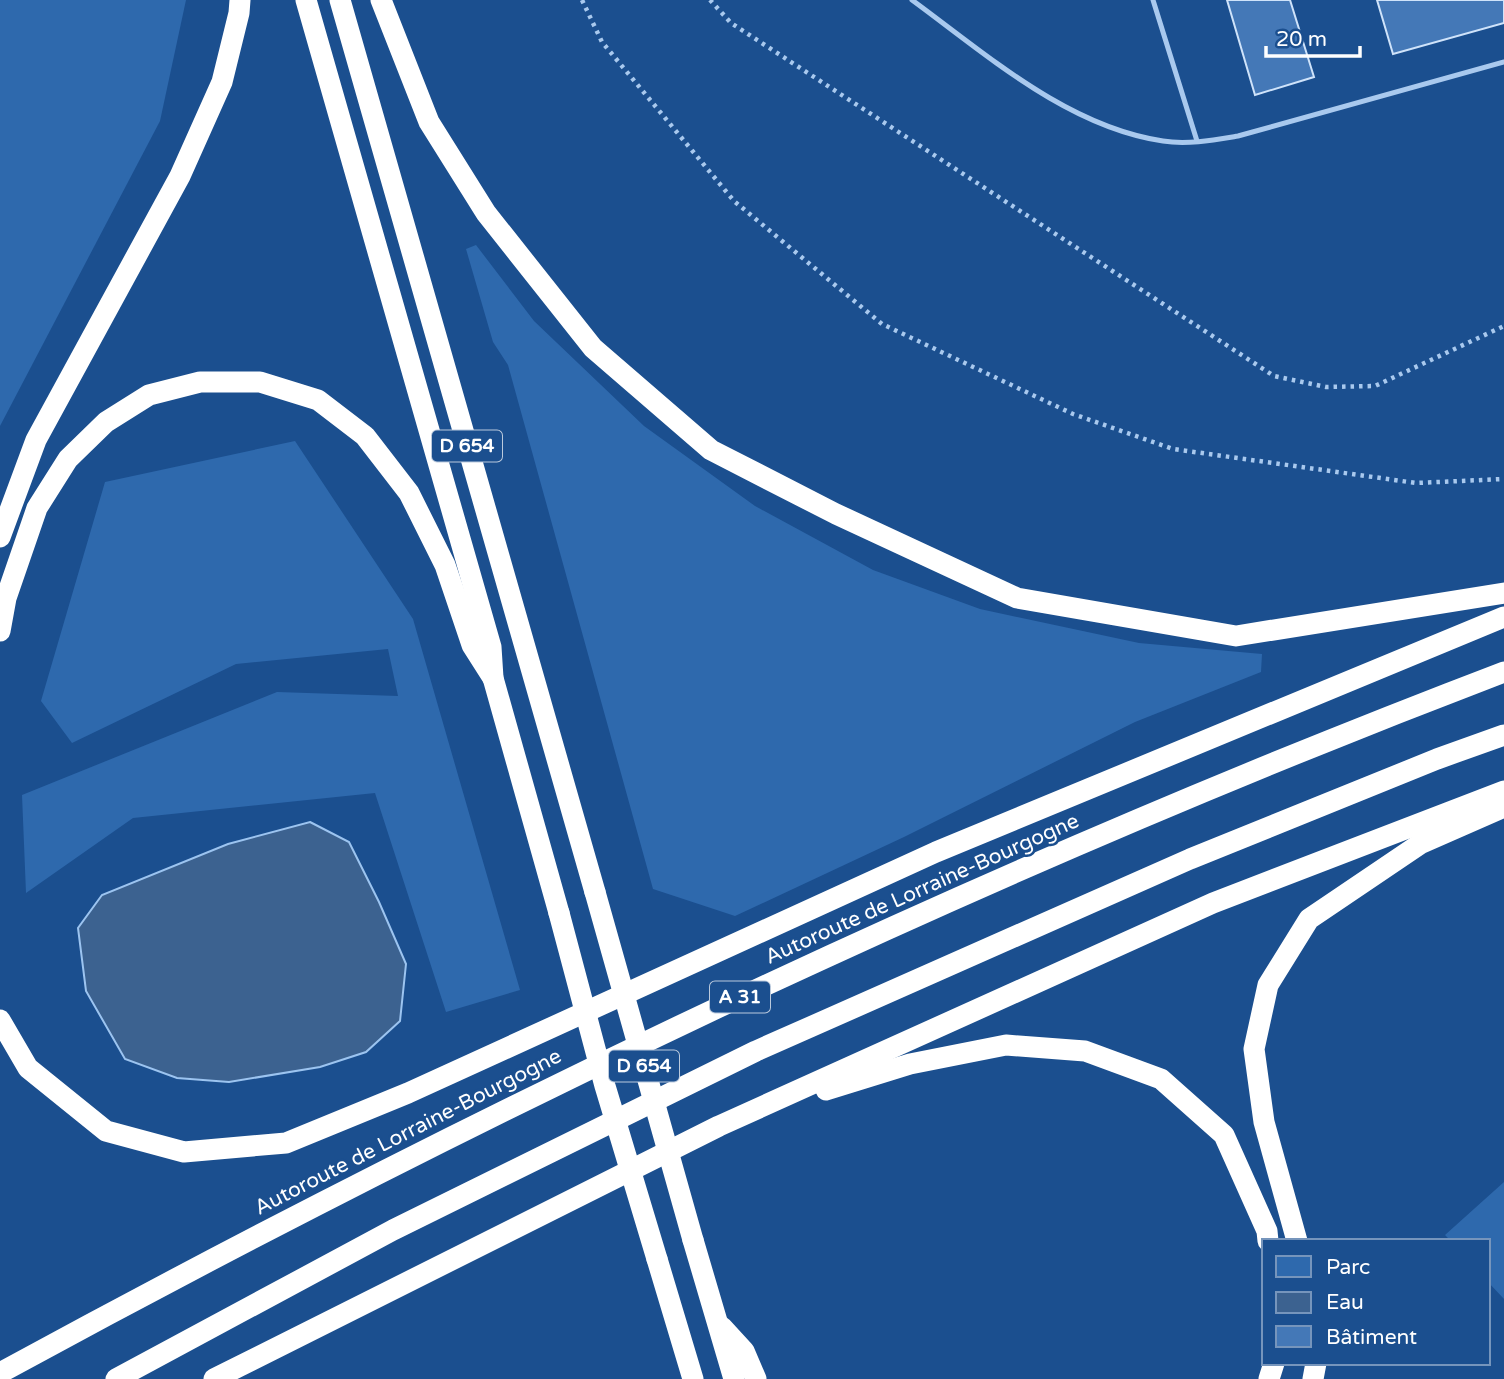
<svg xmlns="http://www.w3.org/2000/svg" width="1504" height="1379" font-family="'Varela Round',sans-serif">
	<style>
		.green { fill: #2e69ad }
		.water { fill: #3c6290; stroke: #9cc4f0; stroke-width: 2 }
		.building { fill: #4478b7; stroke: #cfe3fa; stroke-width: 2 }
		.lines { fill: none; stroke-linecap: round; stroke-linejoin: round }
		.path { stroke: #a9c9ee; stroke-width: 4.5; stroke-dasharray: 3.5 5; stroke-linecap: butt }
		.lane { stroke: #a9c9ee; stroke-width: 5 }
		.highway { stroke: #fff; stroke-width: 21 }
		.highway-bridge { stroke: #fff; stroke-width: 21 }
		.labels { text-anchor: middle; dominant-baseline: central; stroke-width: 5; stroke-linejoin: round; paint-order: stroke }
		.shield { fill: #1b4f8f; stroke: #bbcadd; stroke-width: 2 }
		.shield-label { font-size: 19px; font-weight: bold; fill: #fff }
		.street-label { font-size: 21px; fill: #fff; stroke: #1b4f8f }
	</style>
	<rect width="100%" height="100%" fill="#1b4f8f"/>
	<g class="green">
		<polygon points="0,0 186,0 160,121 0,426"/>
		<polygon points="476,245 534,321 644,426 755,506 873,570 980,609 1139,643 1262,654 1261,672 1135,722 904,837 735,916 653,889 508,365 493,342 466,249"/>
		<polygon points="295,441 413,619 520,990 446,1012 375,793 133,818 26,893 22,795 277,692 398,696 388,649 236,664 72,743 41,701 105,482"/>
		<polygon points="1504,1182 1504,1299 1488,1282 1488,1241 1451,1241 1445,1235"/>
	</g>
	<polygon class="water" points="310,822 349,842 379,902 406,964 400,1021 366,1052 320,1067 229,1082 177,1078 125,1059 86,991 78,928 102,895 228,844"/>
	<g class="building">
		<polygon points="1227,0 1290,0 1314,77 1255,95"/>
		<polygon points="1377,0 1504,0 1504,23 1393,54"/>
	</g>
	<g class="lines">
		<g class="path">
			<polyline points="582,0 602,42 734,201 882,324 1073,414 1173,449 1416,483 1504,479"/>
			<polyline points="710,0 731,23 1274,376 1326,387 1375,386 1504,326"/>
		</g>
		<g class="lane">
			<path d="M912 0C987 55 1068 127 1163 141 1187 145 1214 140 1238 136L1504 62"/>
			<polyline points="1153,0 1197,141"/>
		</g>
		<g class="highway">
			<polyline points="306,0 491,647 493,678 559,913"/>
			<polyline points="340,0 595,892"/>
			<polyline points="381,0 429,122 486,213 593,348 711,450 836,514 1017,598 1236,636 1504,593"/>
			<polyline points="0,537 36,440 180,176 222,82 239,13 240,0"/>
			<polyline points="0,631 6,598 37,508 68,459 106,422 149,395 200,382 260,382 318,400 365,436 409,493 445,565 472,645 493,678"/>
			<polyline points="0,1020 28,1068 106,1131 184,1152 286,1143 408,1093 936,852 1504,617"/>
			<polyline points="826,1090 910,1064 1006,1045 1085,1051 1161,1079 1224,1135 1267,1231 1268,1241"/>
			<polyline points="693,1240 734,1379"/>
			<polyline points="1297,1241 1264,1122 1254,1049 1268,985 1309,919 1420,844 1504,807"/>
			<polyline points="657,1259 693,1379"/>
			<polyline points="722,1327 744,1351 756,1379"/>
			<path d="M0 1373C486 1108 987 869 1504 672"/>
			<polyline points="116,1379 393,1230 756,1051 1190,859 1437,759 1504,735"/>
			<polyline points="214,1379 719,1126 1213,903 1504,791"/>
			<polyline points="1269,1379 1274,1363"/>
			<polyline points="1313,1379 1316,1363"/>
		</g>
		<g class="highway-bridge">
			<polyline points="595,892 693,1240"/>
			<polyline points="559,913 605,1086 657,1259"/>
		</g>
	</g>
	<g class="labels">
		<g class="shield">
			<rect x="432" y="430.5" width="70" height="31" rx="5"/>
			<rect x="710" y="981.5" width="60" height="31" rx="5"/>
			<rect x="609" y="1050.5" width="70" height="31" rx="5"/>
		</g>
		<g class="shield-label">
			<text x="467" y="446">D 654</text>
			<text x="740" y="997">A 31</text>
			<text x="644" y="1066">D 654</text>
		</g>
		<g class="street-label">
			<text transform="translate(922 889) rotate(-24)">Autoroute de Lorraine-Bourgogne</text>
			<text transform="translate(408 1132) rotate(-27)">Autoroute de Lorraine-Bourgogne</text>
		</g>
	</g>
	<rect x="1262" y="1239" width="228" height="126" fill="#1b4f8f" stroke="#7695bc" stroke-width="2"/>
	<rect x="1276" y="1256" width="35" height="21" fill="#2e69ad" stroke="#7695bc" stroke-width="2"/>
	<text x="1326" y="1274" font-size="21" fill="#ffffff">Parc</text>
	<rect x="1276" y="1292" width="35" height="21" fill="#3c6290" stroke="#7695bc" stroke-width="2"/>
	<text x="1326" y="1309" font-size="21" fill="#ffffff">Eau</text>
	<rect x="1276" y="1326" width="35" height="21" fill="#4478b7" stroke="#7695bc" stroke-width="2"/>
	<text x="1326" y="1344" font-size="21" fill="#ffffff">Bâtiment</text>
	<path d="M1266 46v10h94v-10" fill="none" stroke="#ffffff" stroke-width="3.5"/>
	<text x="1276" y="46" font-size="21" fill="#ffffff" stroke="#1b4f8f" stroke-width="5" paint-order="stroke">20 m</text>
</svg>
